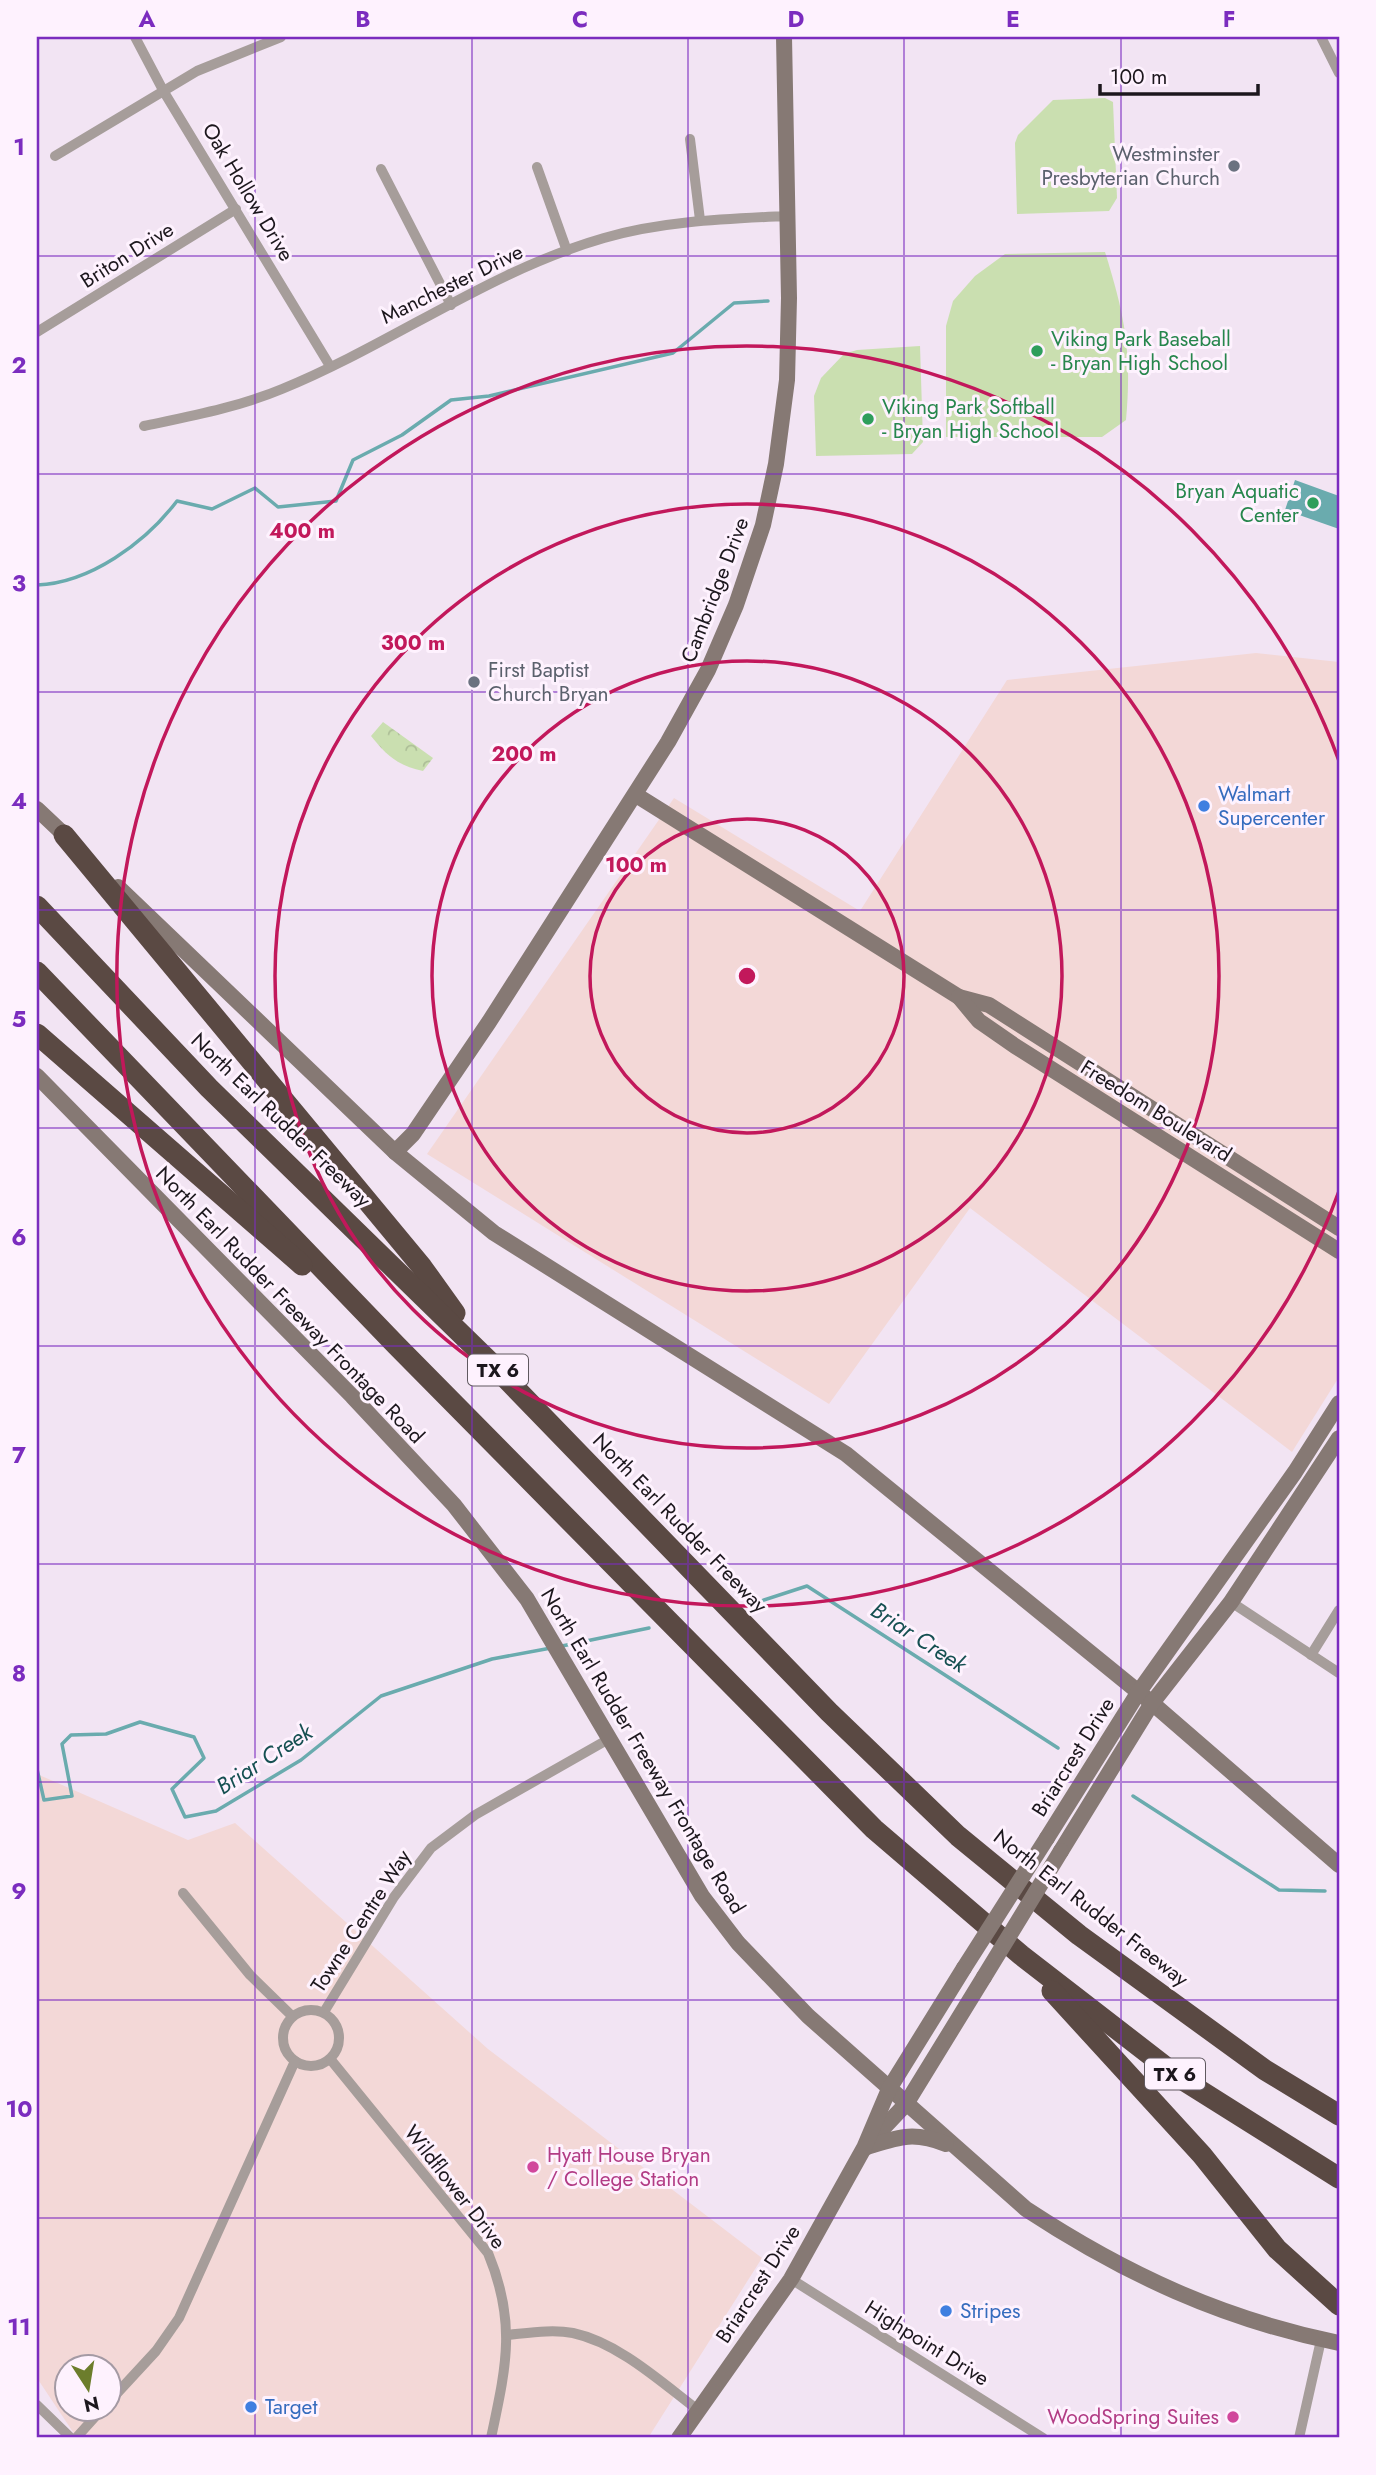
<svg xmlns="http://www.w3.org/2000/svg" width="1376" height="2475" font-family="Jost,sans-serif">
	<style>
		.commercial { fill: #f3d8d7; fill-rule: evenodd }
		.park { fill: url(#park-crowns) }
		.pitch { fill: #cadfb0 }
		.water { fill: #6aabae }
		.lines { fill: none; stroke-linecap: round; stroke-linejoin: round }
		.stream { stroke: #6aabae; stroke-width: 3.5 }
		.street { stroke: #a69d9a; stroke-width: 10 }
		.secondary { stroke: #867974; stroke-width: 16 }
		.highway { stroke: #5a4943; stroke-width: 21 }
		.secondary-bridge { stroke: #867974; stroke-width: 16 }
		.grid { fill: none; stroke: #7b2cbf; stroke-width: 2; stroke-opacity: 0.55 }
		.ring { fill: none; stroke: #c2185b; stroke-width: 3.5 }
		.worship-dot { fill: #6b7280; stroke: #fef2fe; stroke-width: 2.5 }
		.leisure-dot { fill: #2e9e5b; stroke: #fef2fe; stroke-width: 2.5 }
		.shop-dot { fill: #3f7fe0; stroke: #fef2fe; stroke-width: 2.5 }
		.hotel-dot { fill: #d1479c; stroke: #fef2fe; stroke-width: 2.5 }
		.labels { text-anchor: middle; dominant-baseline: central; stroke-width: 6; stroke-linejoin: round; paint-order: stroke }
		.shield { fill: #fef2fe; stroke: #605960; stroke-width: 2 }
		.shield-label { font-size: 19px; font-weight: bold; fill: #1c171d }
		.worship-label { font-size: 21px; fill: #5b616d; stroke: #fef2fe; text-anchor: end }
		.street-label { font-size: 21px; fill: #1c171d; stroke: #fef2fe }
		.leisure-label { font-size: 21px; fill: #27864d; stroke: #fef2fe; text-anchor: start }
		.shop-label { font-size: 21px; fill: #366cbe; stroke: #fef2fe; text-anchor: start }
		.hotel-label { font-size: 21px; fill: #b23c85; stroke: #fef2fe; text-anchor: start }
		.water-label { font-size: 23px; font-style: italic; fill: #165052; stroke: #fef2fe }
		.centre { fill: #c2185b; stroke: #fef2fe; stroke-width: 3.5 }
		.ring-label { font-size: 21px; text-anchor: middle; font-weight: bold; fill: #c2185b; stroke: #fef2fe; stroke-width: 6; stroke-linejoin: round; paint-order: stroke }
		.neatline { fill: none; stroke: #7b2cbf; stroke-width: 2.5 }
		.grid-label { font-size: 23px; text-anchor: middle; font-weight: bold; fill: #7b2cbf }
	</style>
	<defs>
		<pattern id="park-crowns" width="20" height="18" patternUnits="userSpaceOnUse" patternTransform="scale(1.75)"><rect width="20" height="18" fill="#cadfb0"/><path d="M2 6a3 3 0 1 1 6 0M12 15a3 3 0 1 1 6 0" fill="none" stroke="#adbf97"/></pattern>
	</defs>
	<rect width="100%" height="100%" fill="#f2e4f3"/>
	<g class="commercial">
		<polygon points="1256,653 1339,662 1339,1377 1292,1452 970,1208 829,1404 427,1154 674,798 860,911 1007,680"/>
		<path d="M37 1774 188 1840 235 1823 488 2049 762 2258 648 2438H77L37 2378ZM66 2366H108V2408H66Z"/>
	</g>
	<path class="park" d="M383 722 433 758 423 771C398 766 386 755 371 736Z"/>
	<g class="pitch">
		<polygon points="1105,98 1113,102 1117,198 1109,211 1017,214 1015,143 1018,135 1053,100"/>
		<path d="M1105 252C1125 316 1132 353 1126 420L1102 437H946V326L953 301 975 276 1005 254Z"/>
		<polygon points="920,346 923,442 912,454 816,456 814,396 821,378 844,354 857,350"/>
	</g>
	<polygon class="water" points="1295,480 1339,496 1339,529 1285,510"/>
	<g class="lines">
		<g class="stream">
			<path d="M37 585C90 583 145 543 177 501L212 509 255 488 278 507 336 501 353 460 402 435 451 400 489 396 673 353 734 303 768 301"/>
			<polyline points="755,1603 807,1586 1058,1748"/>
			<polyline points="562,1646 649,1628"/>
			<polyline points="37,1769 44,1800 72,1796 62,1744 71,1735 106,1734 140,1722 194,1737 204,1758 172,1789 185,1817 216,1811 301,1760 381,1696 492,1659 551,1648"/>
			<polyline points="1133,1796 1279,1890 1325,1891"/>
		</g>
		<g class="street">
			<polyline points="135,37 164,92 330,366"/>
			<polyline points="1321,37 1339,73"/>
			<polyline points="690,139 700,220"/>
			<polyline points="55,156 197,71 281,37"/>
			<polyline points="537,167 567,251"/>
			<polyline points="381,169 451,305"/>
			<polyline points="37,332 236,209"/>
			<path d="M144 426C191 416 239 407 282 389 392 344 489 271 604 238 663 221 725 219 787 216"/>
			<polyline points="1231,1602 1339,1673"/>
			<polyline points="1311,1655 1339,1610"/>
			<polyline points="183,1893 250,1975 292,2016"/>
			<circle cx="311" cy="2038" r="28"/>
			<polyline points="324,2012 394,1897 431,1848 475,1815 607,1740"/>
			<path d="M331 2060 488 2253C517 2323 506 2367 491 2438"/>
			<polyline points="791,2279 1043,2438"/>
			<path d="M507 2335C528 2333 552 2329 573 2333 619 2343 661 2382 698 2410"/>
			<polyline points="108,2403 156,2351 179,2318 295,2061"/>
			<polyline points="37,2405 71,2438"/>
			<polyline points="76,2438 103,2408"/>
			<polyline points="1299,2438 1321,2340"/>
		</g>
		<g class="secondary">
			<polyline points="636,795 959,997 989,1005 1339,1228"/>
			<polyline points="37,809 72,842"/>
			<polyline points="118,887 395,1152 494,1233 846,1454 1152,1703 1339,1865"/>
			<polyline points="959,997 979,1021 1015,1046 1339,1251"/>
			<path d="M37 1076 352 1396 454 1505 527 1599 702 1896 738 1943 808 2016 1026 2209C1125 2274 1222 2319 1339 2343"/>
			<polyline points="395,1152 413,1134 489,1022 668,742 708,670 736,605 763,525 776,464 787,380 789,298 784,37"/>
			<polyline points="1047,1838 1138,1693 1295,1472 1339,1403"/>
			<polyline points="1061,1851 1152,1703 1231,1602 1339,1438"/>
			<polyline points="873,2139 906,2104 984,1977"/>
			<path d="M867 2147C899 2137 913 2131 946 2144"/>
			<polyline points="679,2438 791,2279 864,2148 889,2089 964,1968"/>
		</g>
		<g class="highway">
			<polyline points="64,835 422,1267 455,1313"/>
			<polyline points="37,906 209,1088 491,1363 829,1712 958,1836 1079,1935 1265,2070 1339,2115"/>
			<polyline points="37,972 396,1345 874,1829 1021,1955 1180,2078 1339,2178"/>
			<polyline points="37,1034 302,1265"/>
			<polyline points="1052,1991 1202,2155 1277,2249 1339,2305"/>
		</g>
		<g class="secondary-bridge">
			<polyline points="964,1968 1047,1838"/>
			<polyline points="984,1977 1061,1851"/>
		</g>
	</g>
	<path class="grid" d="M255 37V2438M472 37V2438M688 37V2438M904 37V2438M1121 37V2438M37 256H1339M37 474H1339M37 692H1339M37 910H1339M37 1128H1339M37 1346H1339M37 1564H1339M37 1782H1339M37 2000H1339M37 2218H1339"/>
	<g class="ring">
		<circle cx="747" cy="976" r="157"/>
		<circle cx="747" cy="976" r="315"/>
		<circle cx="747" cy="976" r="472"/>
		<path d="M1339 1191A630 630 0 1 1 1339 761"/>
	</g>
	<g class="worship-dot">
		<circle cx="1234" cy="166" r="7"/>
		<circle cx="474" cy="682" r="7"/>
	</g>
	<g class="leisure-dot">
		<circle cx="1037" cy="351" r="7"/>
		<circle cx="868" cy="419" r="7"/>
		<circle cx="1313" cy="503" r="7"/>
	</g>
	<g class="shop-dot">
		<circle cx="1204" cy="806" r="7"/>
		<circle cx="946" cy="2311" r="7"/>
		<circle cx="251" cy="2407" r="7"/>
	</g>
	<g class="hotel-dot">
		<circle cx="533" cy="2167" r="7"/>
		<circle cx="1233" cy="2417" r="7"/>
	</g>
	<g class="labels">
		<g class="shield">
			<rect x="468" y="1354.5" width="60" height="31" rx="5"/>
			<rect x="1145" y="2058.5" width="60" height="31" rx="5"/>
		</g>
		<g class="shield-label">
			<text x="498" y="1370">TX 6</text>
			<text x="1175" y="2074">TX 6</text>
		</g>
		<g class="worship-label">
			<text x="1220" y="154">Westminster<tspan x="1220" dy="24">Presbyterian Church</tspan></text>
			<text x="488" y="670" text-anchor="start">First Baptist<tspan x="488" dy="24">Church Bryan</tspan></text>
		</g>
		<g class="street-label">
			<text transform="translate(248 192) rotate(59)">Oak Hollow Drive</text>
			<text transform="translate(127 255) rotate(-32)">Briton Drive</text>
			<text transform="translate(452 284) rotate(-26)">Manchester Drive</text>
			<text transform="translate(715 590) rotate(-69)">Cambridge Drive</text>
			<text transform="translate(1156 1111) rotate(32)">Freedom Boulevard</text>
			<text transform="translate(281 1120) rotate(44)">North Earl Rudder Freeway</text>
			<text transform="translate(290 1305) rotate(46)">North Earl Rudder Freeway Frontage Road</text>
			<text transform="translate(680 1523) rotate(46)">North Earl Rudder Freeway</text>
			<text transform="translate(643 1751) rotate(59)">North Earl Rudder Freeway Frontage Road</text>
			<text transform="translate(1073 1757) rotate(-58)">Briarcrest Drive</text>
			<text transform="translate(1091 1908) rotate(38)">North Earl Rudder Freeway</text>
			<text transform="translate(361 1921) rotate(-57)">Towne Centre Way</text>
			<text transform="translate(455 2187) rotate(52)">Wildflower Drive</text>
			<text transform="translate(758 2284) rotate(-57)">Briarcrest Drive</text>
			<text transform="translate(927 2343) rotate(32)">Highpoint Drive</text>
		</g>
		<g class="leisure-label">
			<text x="1051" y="339">Viking Park Baseball<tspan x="1051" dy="24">- Bryan High School</tspan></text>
			<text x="882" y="407">Viking Park Softball<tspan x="882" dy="24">- Bryan High School</tspan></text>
			<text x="1299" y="491" text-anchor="end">Bryan Aquatic<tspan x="1299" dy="24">Center</tspan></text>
		</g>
		<g class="shop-label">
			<text x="1218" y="794">Walmart<tspan x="1218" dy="24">Supercenter</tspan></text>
			<text x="960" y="2311">Stripes</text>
			<text x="265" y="2407">Target</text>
		</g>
		<g class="hotel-label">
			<text x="547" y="2155">Hyatt House Bryan<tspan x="547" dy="24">/ College Station</tspan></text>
			<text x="1219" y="2417" text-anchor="end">WoodSpring Suites</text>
		</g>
		<g class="water-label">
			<text transform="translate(919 1637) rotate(33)">Briar Creek</text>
			<text transform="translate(264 1759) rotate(-33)">Briar Creek</text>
		</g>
	</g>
	<circle cx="747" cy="976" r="10" class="centre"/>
	<g class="ring-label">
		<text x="302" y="538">400 m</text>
		<text x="413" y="650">300 m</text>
		<text x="524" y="761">200 m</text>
		<text x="636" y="872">100 m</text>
	</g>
	<rect width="1376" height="2475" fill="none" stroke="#fef2fe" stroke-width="77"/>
	<g transform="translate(88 2388) rotate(168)"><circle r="33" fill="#fef2fe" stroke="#a49aa4" stroke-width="2"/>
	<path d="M0-5L12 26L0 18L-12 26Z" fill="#6c7d2c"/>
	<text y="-10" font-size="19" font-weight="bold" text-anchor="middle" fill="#1c171d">N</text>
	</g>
	<path d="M1100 84v10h158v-10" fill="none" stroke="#1c171d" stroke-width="3.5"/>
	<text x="1110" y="84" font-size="21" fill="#1c171d" stroke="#fef2fe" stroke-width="5" paint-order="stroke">100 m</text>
	<rect x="38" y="38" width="1300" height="2398" class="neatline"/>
	<g class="grid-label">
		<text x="147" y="27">A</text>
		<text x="363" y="27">B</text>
		<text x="580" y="27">C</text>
		<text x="796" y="27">D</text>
		<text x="1013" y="27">E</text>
		<text x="1229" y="27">F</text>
		<text x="19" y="155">1</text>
		<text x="19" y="373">2</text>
		<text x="19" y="591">3</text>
		<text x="19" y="809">4</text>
		<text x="19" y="1027">5</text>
		<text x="19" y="1245">6</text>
		<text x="19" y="1463">7</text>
		<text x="19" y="1681">8</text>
		<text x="19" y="1899">9</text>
		<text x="19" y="2117">10</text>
		<text x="19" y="2335">11</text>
	</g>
</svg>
